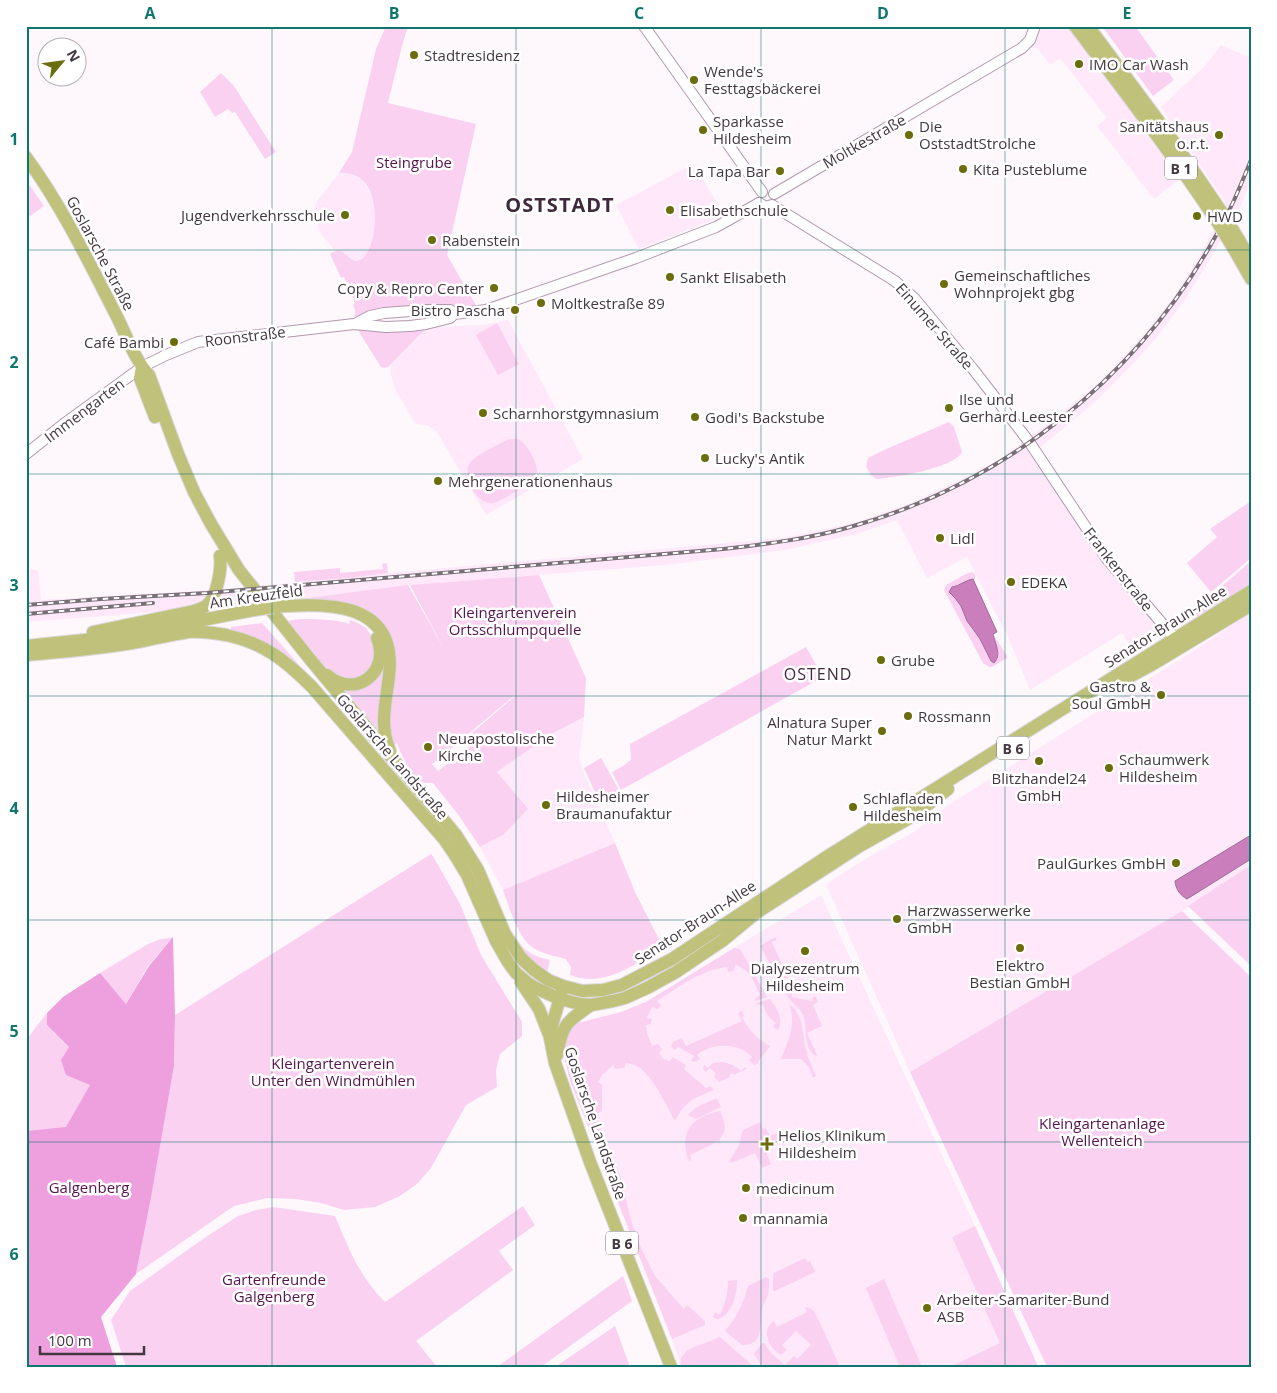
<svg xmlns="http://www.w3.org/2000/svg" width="1277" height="1393" font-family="'Open Sans',sans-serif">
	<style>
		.built { fill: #fee8f9 }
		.green { fill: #fbd1f2; fill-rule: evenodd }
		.forest { fill: #eea0de }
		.water { fill: #ca7fbc; stroke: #a26a97 }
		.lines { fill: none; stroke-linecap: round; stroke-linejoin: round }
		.minor-casing { stroke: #b398ad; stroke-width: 12 }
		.major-casing { stroke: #d9d7d9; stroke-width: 14 }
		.minor { stroke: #fff; stroke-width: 10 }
		.major { stroke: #c0c17a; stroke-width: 12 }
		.rail-casing { stroke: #797077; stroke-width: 4 }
		.rail { stroke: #fff; stroke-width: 2; stroke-dasharray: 5.5; stroke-linecap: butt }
		.major-bridge-casing { stroke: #d9d7d9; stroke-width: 14; stroke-linecap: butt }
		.major-bridge { stroke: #c0c17a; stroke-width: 12 }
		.grid { fill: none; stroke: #0f766e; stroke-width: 1; stroke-opacity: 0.55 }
		.poi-dot { fill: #6b6c0c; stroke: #fff; stroke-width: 2 }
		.labels { text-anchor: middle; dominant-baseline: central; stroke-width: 5; stroke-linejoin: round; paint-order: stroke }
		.shield { fill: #fff; stroke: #7b7479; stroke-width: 1 }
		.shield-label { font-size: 14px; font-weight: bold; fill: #433840 }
		.poi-label { font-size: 15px; fill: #433840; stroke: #fff; text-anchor: start }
		.street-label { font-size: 15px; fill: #433840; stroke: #fff }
		.park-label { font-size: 15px; fill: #57144e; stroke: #fff }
		.neighbourhood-label { font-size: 16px; letter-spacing: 1px; fill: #3f293b; stroke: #fff }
		.district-label { font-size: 20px; font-weight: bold; letter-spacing: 1px; fill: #3f293b; stroke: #fff }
		.neatline { fill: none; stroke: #0f766e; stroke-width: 2 }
		.grid-label { font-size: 16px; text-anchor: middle; font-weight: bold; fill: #0f766e }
	</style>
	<rect width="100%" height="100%" fill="#fef8fd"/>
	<g class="built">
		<polygon points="1037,26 1071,26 1180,179 1154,199 1097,126 1107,118 1060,58 1050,65 1038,49 1031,46"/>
		<polygon points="1221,45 1251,58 1251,181 1240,207 1205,268 1184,301 1153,342 1126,371 1095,402 1037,450 1117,577 1162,632 1134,651 1122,633 1030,690 1009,639 967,557 927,578 897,520 857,534 785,550 666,565 410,585 247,605 26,622 26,569 38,570 41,600 212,590 349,578 389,573 783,538 854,523 911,503 958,481 996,461 1029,438 1087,393 1118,363 1144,334 1175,295 1196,262 1213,231 1225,202 1161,107 1205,66"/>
		<polygon points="693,164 725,215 639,249 616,205"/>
		<polygon points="346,172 356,176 363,181 372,197 374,205 375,218 372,238 367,253 365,257 360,260 353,260 341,251 335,251 320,232 314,212 317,201 339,173"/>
		<polygon points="508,320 583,459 486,515 437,432 427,425 416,424 396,391 391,375 388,329 483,325"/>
		<polygon points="1251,612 1251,865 1182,911 910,1072 826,884 867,858 914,832 950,804 1198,648"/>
		<polygon points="584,717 579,757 582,769 615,843 503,890 480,847 503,835 497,772 551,734"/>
		<polygon points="821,895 975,1226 1032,1354 1011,1367 682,1367 564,1057 578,1023 621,1012 646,1002"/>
	</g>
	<g class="green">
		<path d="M386 26H408L402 46 388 103 476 124 447 255 477 307 459 309 452 305 386 307 363 315 385 330 425 329 388 367 384 368 381 367 354 324 355 310 353 305 355 303 344 277 341 278 330 254C333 252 337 250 341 251 348 254 354 267 364 257 368 253 370 246 372 240 379 214 375 170 339 173L352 152 376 49Z"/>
		<polygon points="1102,26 1135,26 1174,80 1153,96"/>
		<polygon points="221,73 234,86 276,152 265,159 235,112 232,113 228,109 215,117 200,92"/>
		<polygon points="26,180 44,206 26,219"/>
		<polygon points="497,323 519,364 498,375 476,335"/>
		<path d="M949 422 954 427 962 452C955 468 893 478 876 479L871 475 866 467 868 458 884 450Z"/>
		<path d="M509 439C513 439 517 438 520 440 528 445 539 465 537 474 536 476 535 478 533 480 528 485 499 502 493 503 477 506 461 475 470 463 474 456 501 443 509 439Z"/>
		<polygon points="1251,501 1251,558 1211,592 1187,563 1217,537 1210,529"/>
		<polygon points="1251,561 1251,585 1180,626 1175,627"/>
		<polygon points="387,563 388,573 349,578 295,582 294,572 340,568 340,573 383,569 382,564"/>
		<path d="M972 572 975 574V580L954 586 949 593 955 598 961 606 970 627 980 639 987 653 995 662C1001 653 996 643 993 634L1007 656V658L992 667H989L983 663 944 590 946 585 966 574Z"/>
		<path d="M539 575 586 678 584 717 551 734 497 772 528 809 503 835 480 847 457 813 433 783C430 783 428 783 425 783 414 781 400 753 397 743L392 747 388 730 389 697 375 618 268 603 408 585 444 649 410 585ZM515 695V696L466 738 471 745 438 771 432 764Z"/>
		<path d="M301 619C314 619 337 619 349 624L350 620 358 623 366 628 374 640 377 651 369 673 345 683 316 662 285 621Z"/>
		<polygon points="262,623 307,674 231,632 231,627"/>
		<polygon points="806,647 823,677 621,790 612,772 623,766 631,760 630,744"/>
		<polygon points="384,663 377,731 342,689"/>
		<polygon points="601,758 620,792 600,803 584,768"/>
		<path d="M615 843 635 892 663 947C640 961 610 984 581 978 578 978 574 976 570 975L571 967 566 959C555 956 542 954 532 947 518 937 509 907 503 890Z"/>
		<polygon points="431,854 434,858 460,904 481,955 522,1022 522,1036 500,1054 496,1070 497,1087 466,1105 431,1168 417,1184 400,1196 375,1207 344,1210 321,1203 296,1199 267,1198 234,1206 136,1274 174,1066 175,1015"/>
		<polygon points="1251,865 1251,966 1188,906"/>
		<path d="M494 891C503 913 512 944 534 955 539 957 545 959 550 960L547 973 527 957 513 940 492 892Z"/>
		<polygon points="1182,911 1251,977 1251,1367 1047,1367 910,1072"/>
		<polygon points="173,937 148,966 126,1004 100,973 148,944 158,940"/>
		<polygon points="775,937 777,940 772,942 783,967 788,965 792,975 780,982 760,946"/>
		<path d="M734 948 740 949 767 997 756 1001 755 999 760 995C754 982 750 969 735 965L734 971 728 972 727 967C700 970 679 987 657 1001L661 1006 657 1009 652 1007 647 1018 652 1019 651 1024 646 1025 647 1033 652 1046 658 1044 662 1049 659 1053 663 1059 670 1061 673 1057 686 1065 684 1069 706 1088 710 1086 714 1090C692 1099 687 1100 675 1121 666 1105 655 1080 640 1068 636 1065 631 1064 626 1063L624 1068 615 1069 613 1065 603 1074 598 1082 602 1085V1111L596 1114 604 1139 620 1175 631 1220 641 1248 655 1276 684 1309 687 1305 705 1321V1325L672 1339 570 1081 564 1057V1043L571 1029 578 1023 621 1012 646 1002Z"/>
		<path d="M789 991 792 992V997L812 1001 813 997H816L818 1002 813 1005 822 1026 807 1033 817 1055 816 1056C804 1050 807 1030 804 1018 802 1011 797 1007 792 1002 789 999 787 995 785 992Z"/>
		<path d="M770 999C777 1009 784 1018 778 1030L773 1027 776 1023C768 1017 765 1013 763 1004L757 1005V1003Z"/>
		<path d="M790 1005C807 1017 800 1038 808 1054L807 1055 816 1076 813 1078 809 1067 801 1059H781C786 1046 793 1032 792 1017 792 1013 790 1009 790 1005Z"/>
		<path d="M742 1011 744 1016 742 1017C749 1030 757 1039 770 1046L758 1062 759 1063 754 1065 749 1060 752 1057C738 1042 712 1043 697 1055L700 1059 696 1062 691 1061 694 1056 678 1047 675 1050 671 1046 673 1042 682 1038 686 1046 742 1021 738 1013Z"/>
		<polygon points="47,1013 47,1025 69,1047 91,1084 66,1128 26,1131 26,1040"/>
		<polygon points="722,1062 733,1065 741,1071 745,1067 747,1069 734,1075 733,1073 729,1075 730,1077 719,1082 714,1076 716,1073 710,1068 706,1072 703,1069 704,1064 707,1068 714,1063"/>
		<path d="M715 1099H717L721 1107 696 1119 688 1115C695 1107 705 1103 715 1099Z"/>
		<path d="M720 1111C725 1122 728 1131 719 1140L721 1145 717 1141 713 1144 690 1155 691 1160 689 1161C678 1133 692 1116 720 1111Z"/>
		<polygon points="760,1122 763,1129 766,1128 770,1136 777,1133 780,1139 764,1147 771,1164 762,1168 755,1153 731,1163 730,1160 739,1145 743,1130"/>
		<path d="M523 1206 535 1225 499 1251 513 1270 416 1341 437 1367H126L111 1320 130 1291 200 1241 238 1216 256 1210 273 1207 335 1216C349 1249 359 1276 385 1302Z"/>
		<polygon points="975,1226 1033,1355 1038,1367 950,1367 1000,1343 952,1237"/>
		<polygon points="805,1258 807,1262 810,1261 815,1272 775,1291 773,1290 773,1276 774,1273"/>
		<polygon points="623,1276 632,1301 541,1367 497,1367"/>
		<path d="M766 1277 769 1279C769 1284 769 1290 768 1295 766 1300 763 1304 762 1310 760 1322 764 1347 742 1345L725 1331C736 1319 744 1302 748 1286Z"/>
		<polygon points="884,1279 922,1367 900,1367 866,1288"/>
		<path d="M737 1280C737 1294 733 1314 718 1319L714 1318 713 1317 715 1312 720 1315C725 1304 728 1293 728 1281Z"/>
		<path d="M805 1307 810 1308 815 1312 840 1367H762L754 1354 762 1343H764L771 1353 785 1365 794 1356 797 1359 811 1345 796 1331 782 1345 787 1350 781 1355C769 1349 760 1330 774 1321L777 1327 807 1312Z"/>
		<polygon points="615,1326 629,1364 626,1367 555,1367"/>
		<polygon points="720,1337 754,1367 680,1367 681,1358 687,1350"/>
	</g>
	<polygon class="forest" points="173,937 175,1015 174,1066 151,1197 136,1274 101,1317 117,1367 26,1367 26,1131 66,1127 90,1085 66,1075 61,1060 69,1047 47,1025 47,1013 63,997 100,973 126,1004 149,966"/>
	<g class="water">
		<path d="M973 579 997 632 993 634C995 643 1002 655 994 663L991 661 980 639 967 621 961 606 955 598 949 592 952 587C960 586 965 580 973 579Z"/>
		<path d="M1251 835V859L1187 899C1180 895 1176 890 1175 881Z"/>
	</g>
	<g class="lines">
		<defs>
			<g id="minor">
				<polyline points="644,26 762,192"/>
				<polyline points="774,194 1022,48 1030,40 1035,26"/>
				<polyline points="759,203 766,207 772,205 895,281 915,299 973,369 1030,443 1107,559 1166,628 1180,643"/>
				<polyline points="355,324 370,316 384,313 425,310 450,310 454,314"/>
				<polyline points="26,454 65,423 142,367 166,355 198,342 354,324 386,327 410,326 426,324 450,318 454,314 486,310 636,258 716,227 759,203"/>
			</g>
			<g id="major">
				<path d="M1075 26C1124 91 1173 155 1218 223"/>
				<polyline points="1088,26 1169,135 1223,214"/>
				<path d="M26 157C61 205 87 258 114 311 125 331 133 358 149 375L178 454 194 492 211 524 239 570 309 658 456 835 478 870 505 934 521 958 534 970 548 980 563 986 582 991 603 990 622 985 672 959 828 856 1251 591"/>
				<polyline points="1239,240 1251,261"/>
				<polyline points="1234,249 1251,279"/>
				<polyline points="142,367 140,378 155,417"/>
				<path d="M274 607C326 602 398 601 389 676 386 702 379 726 390 751"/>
				<path d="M93 632 194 611C200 609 205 608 209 603 217 595 222 567 220 556"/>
				<polyline points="26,646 114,637 254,610"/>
				<path d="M26 655C62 652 97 649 132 643 151 640 169 635 188 632 200 631 214 633 226 635 264 643 285 660 312 687L444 839 453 852 467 875 496 941 508 962 516 973 529 984 540 990 560 999 580 1004 591 1005 613 1001 625 998 647 988 676 972 722 941 756 913 858 847 913 816 948 789"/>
				<path d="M327 675C355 700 391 672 377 638"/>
				<polyline points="1118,683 1153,664 1251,605"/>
				<polyline points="521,982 539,1009 550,1037"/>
				<polyline points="562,991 553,1022 550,1038 555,1063 590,1162 671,1367"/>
				<path d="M557 1055C562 1025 566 1022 591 1005"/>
			</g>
		</defs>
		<use href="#minor" class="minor-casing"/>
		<use href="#major" class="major-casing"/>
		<use href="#minor" class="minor"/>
		<use href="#major" class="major"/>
		<defs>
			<g id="rail">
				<path d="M26 605 101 599 207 593 723 549C766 544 809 539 850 527 1004 484 1136 379 1214 239 1229 214 1240 187 1251 160"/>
				<polyline points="26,614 153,603"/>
			</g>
		</defs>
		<use href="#rail" class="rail-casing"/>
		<use href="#rail" class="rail"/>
		<defs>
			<g id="major-bridge">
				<polyline points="1223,214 1239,240"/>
				<polyline points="1218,223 1234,249"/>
				<polyline points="254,610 274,607"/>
			</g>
		</defs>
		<use href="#major-bridge" class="major-bridge-casing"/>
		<use href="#major-bridge" class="major-bridge"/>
	</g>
	<path class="grid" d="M272 26V1367M516 26V1367M761 26V1367M1005 26V1367M26 250H1251M26 474H1251M26 696H1251M26 920H1251M26 1142H1251"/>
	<g class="poi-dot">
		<circle cx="414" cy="55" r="5"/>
		<circle cx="1079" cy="64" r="5"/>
		<circle cx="694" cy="80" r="5"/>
		<circle cx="703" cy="130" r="5"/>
		<circle cx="909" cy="135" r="5"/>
		<circle cx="1219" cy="135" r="5"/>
		<circle cx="963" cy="169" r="5"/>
		<circle cx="780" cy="171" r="5"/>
		<circle cx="670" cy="210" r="5"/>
		<circle cx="345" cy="215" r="5"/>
		<circle cx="1197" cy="216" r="5"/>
		<circle cx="432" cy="240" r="5"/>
		<circle cx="670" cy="277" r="5"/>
		<circle cx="944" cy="284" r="5"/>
		<circle cx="494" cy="288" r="5"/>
		<circle cx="541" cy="303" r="5"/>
		<circle cx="515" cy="310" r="5"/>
		<circle cx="174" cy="342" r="5"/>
		<circle cx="949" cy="408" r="5"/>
		<circle cx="483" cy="413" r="5"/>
		<circle cx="695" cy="417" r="5"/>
		<circle cx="705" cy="458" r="5"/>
		<circle cx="438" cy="481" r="5"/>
		<circle cx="940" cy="538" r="5"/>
		<circle cx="1011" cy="582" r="5"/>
		<circle cx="881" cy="660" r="5"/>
		<circle cx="1161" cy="695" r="5"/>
		<circle cx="908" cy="716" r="5"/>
		<circle cx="882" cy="731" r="5"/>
		<circle cx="428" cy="747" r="5"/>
		<circle cx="1039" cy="761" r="5"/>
		<circle cx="1109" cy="768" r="5"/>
		<circle cx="546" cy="805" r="5"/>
		<circle cx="853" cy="807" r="5"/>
		<circle cx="1176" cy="863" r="5"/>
		<circle cx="897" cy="919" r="5"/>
		<circle cx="1020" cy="948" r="5"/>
		<circle cx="805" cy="951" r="5"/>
		<path d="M764.5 1136.5h5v5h5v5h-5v5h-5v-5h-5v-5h5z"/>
		<circle cx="746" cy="1188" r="5"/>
		<circle cx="743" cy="1218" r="5"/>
		<circle cx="927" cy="1308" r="5"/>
	</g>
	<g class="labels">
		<g class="shield">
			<rect x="1165" y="156.5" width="32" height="23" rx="4"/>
			<rect x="997" y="736.5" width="32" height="23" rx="4"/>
			<rect x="606" y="1231.5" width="32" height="23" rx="4"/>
		</g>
		<g class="shield-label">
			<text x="1181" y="168">B 1</text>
			<text x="1013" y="748">B 6</text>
			<text x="622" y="1243">B 6</text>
		</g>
		<g class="poi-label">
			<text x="424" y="55">Stadtresidenz</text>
			<text x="1089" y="64">IMO Car Wash</text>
			<text x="704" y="71">Wende's<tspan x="704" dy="17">Festtagsbäckerei</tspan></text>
			<text x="713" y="121">Sparkasse<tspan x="713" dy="17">Hildesheim</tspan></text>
			<text x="919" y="126">Die<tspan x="919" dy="17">OststadtStrolche</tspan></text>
			<text x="1209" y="126" text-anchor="end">Sanitätshaus<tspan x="1209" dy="17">o.r.t.</tspan></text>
			<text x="973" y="169">Kita Pusteblume</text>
			<text x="770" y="171" text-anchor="end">La Tapa Bar</text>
			<text x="680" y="210">Elisabethschule</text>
			<text x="335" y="215" text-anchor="end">Jugendverkehrsschule</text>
			<text x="1207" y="216">HWD</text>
			<text x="442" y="240">Rabenstein</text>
			<text x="954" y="275">Gemeinschaftliches<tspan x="954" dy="17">Wohnprojekt gbg</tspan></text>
			<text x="680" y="277">Sankt Elisabeth</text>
			<text x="484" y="288" text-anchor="end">Copy &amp; Repro Center</text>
			<text x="551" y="303">Moltkestraße 89</text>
			<text x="505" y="310" text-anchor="end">Bistro Pascha</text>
			<text x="164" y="342" text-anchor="end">Café Bambi</text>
			<text x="959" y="399">Ilse und<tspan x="959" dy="17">Gerhard Leester</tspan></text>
			<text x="493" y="413">Scharnhorstgymnasium</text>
			<text x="705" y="417">Godi's Backstube</text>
			<text x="715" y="458">Lucky's Antik</text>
			<text x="448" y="481">Mehrgenerationenhaus</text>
			<text x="950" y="538">Lidl</text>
			<text x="1021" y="582">EDEKA</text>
			<text x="891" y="660">Grube</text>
			<text x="1151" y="686" text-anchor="end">Gastro &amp;<tspan x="1151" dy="17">Soul GmbH</tspan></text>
			<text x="918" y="716">Rossmann</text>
			<text x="872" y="722" text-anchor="end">Alnatura Super<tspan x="872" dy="17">Natur Markt</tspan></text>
			<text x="438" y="738">Neuapostolische<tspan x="438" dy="17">Kirche</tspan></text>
			<text x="1119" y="759">Schaumwerk<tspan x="1119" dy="17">Hildesheim</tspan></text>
			<text x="1039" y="778" text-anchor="middle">Blitzhandel24<tspan x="1039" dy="17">GmbH</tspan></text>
			<text x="556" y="796">Hildesheimer<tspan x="556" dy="17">Braumanufaktur</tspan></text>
			<text x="863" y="798">Schlafladen<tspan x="863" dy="17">Hildesheim</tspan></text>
			<text x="1166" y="863" text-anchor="end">PaulGurkes GmbH</text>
			<text x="907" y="910">Harzwasserwerke<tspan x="907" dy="17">GmbH</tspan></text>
			<text x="1020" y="965" text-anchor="middle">Elektro<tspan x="1020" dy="17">Bestian GmbH</tspan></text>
			<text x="805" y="968" text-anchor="middle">Dialysezentrum<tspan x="805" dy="17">Hildesheim</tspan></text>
			<text x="778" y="1135">Helios Klinikum<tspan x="778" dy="17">Hildesheim</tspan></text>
			<text x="756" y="1188">medicinum</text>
			<text x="753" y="1218">mannamia</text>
			<text x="937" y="1299">Arbeiter-Samariter-Bund<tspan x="937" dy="17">ASB</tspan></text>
		</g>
		<g class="street-label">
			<text transform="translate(864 141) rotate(-30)">Moltkestraße</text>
			<text transform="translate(101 253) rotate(62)">Goslarsche Straße</text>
			<text transform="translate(935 326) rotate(49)">Einumer Straße</text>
			<text transform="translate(245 336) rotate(-7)">Roonstraße</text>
			<text transform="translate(84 410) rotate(-37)">Immengarten</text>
			<text transform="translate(1119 569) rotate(52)">Frankenstraße</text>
			<text transform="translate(256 596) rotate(-8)">Am Kreuzfeld</text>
			<text transform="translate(1165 626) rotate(-32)">Senator-Braun-Allee</text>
			<text transform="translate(393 756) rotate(49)">Goslarsche Landstraße</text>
			<text transform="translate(695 922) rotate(-33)">Senator-Braun-Allee</text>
			<text transform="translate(596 1123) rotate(71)">Goslarsche Landstraße</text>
		</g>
		<g class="park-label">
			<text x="414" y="162">Steingrube</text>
			<text x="515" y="612">Kleingartenverein<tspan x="515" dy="17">Ortsschlumpquelle</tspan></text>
			<text x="333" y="1063">Kleingartenverein<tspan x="333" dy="17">Unter den Windmühlen</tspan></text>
			<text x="1102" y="1123">Kleingartenanlage<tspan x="1102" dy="17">Wellenteich</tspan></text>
			<text x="89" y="1187">Galgenberg</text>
			<text x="274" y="1279">Gartenfreunde<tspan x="274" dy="17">Galgenberg</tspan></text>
		</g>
		<g class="neighbourhood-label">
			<text x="818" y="674">OSTEND</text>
		</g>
		<g class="district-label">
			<text x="560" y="204">OSTSTADT</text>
		</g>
	</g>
	<rect width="1277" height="1393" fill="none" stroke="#ffffff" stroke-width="55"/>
	<g transform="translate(62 62) rotate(61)"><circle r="24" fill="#ffffff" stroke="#b4afb3"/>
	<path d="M0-4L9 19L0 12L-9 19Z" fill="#6b6c0c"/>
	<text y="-8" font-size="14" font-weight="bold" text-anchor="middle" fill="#433840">N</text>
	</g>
	<path d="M40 1346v8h104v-8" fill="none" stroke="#433840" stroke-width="2.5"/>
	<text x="48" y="1346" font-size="15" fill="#433840" stroke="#ffffff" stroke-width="4" paint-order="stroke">100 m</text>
	<rect x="28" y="28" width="1222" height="1338" class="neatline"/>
	<g class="grid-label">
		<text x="150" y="19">A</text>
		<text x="394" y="19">B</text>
		<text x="639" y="19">C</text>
		<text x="883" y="19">D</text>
		<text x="1127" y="19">E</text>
		<text x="14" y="145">1</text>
		<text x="14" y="368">2</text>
		<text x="14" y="591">3</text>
		<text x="14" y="814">4</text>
		<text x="14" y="1037">5</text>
		<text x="14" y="1260">6</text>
	</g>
</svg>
